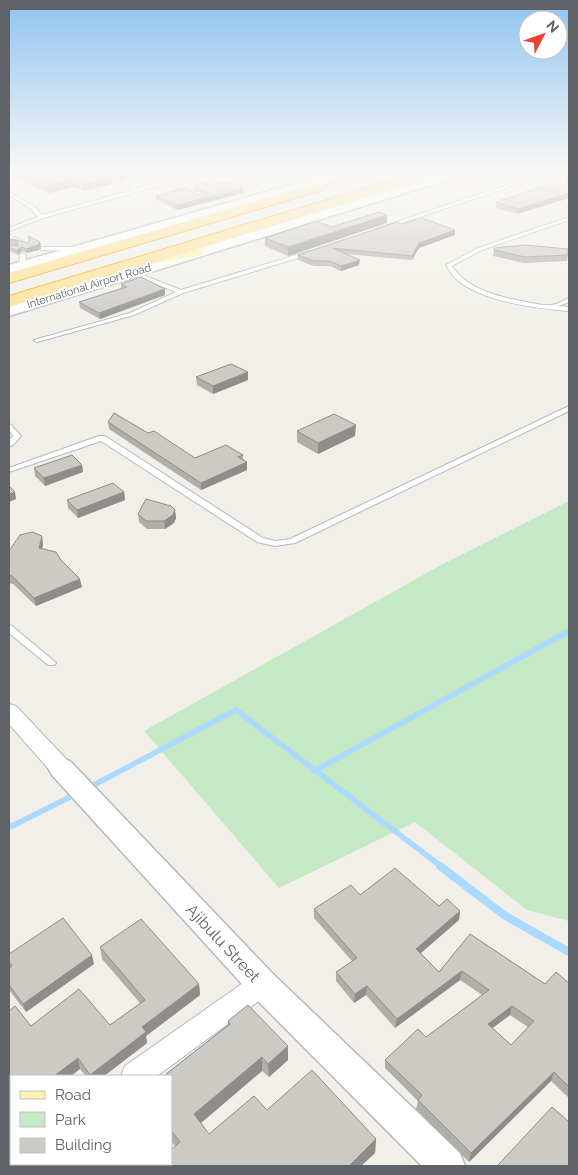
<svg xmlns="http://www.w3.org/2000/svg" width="578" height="1175" font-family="Raleway,sans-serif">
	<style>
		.green { fill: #c5e8c5 }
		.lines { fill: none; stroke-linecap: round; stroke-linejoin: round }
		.stream-far1 { stroke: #aadaff; stroke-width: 5.5 }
		.stream { stroke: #aadaff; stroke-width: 8 }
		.service-casing { stroke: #b5b8bc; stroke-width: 2 }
		.minor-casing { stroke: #b5b8bc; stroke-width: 2 }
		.tertiary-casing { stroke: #b5b8bc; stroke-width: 3 }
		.secondary-casing { stroke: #b6babf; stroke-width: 3 }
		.primary-casing { stroke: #f2c960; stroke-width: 2 }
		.motorway-casing { stroke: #f9ab00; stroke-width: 2 }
		.service { fill: #fff; fill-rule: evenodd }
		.minor { fill: #fff; fill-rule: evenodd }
		.tertiary { fill: #fff; fill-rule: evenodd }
		.secondary { fill: #fff; fill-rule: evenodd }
		.primary { fill: #fff2af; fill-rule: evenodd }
		.motorway { fill: #fde293; fill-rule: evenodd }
		.wall { fill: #afaea9; fill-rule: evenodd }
		.shaded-wall { fill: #8f8d8a }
		.building { fill: #cccac5; stroke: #8f8d8a; fill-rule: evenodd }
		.labels { text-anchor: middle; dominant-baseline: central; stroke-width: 4; stroke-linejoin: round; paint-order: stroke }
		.far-street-label { font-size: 11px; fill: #5f6368; stroke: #fff }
		.near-street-label { font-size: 16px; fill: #5f6368; stroke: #fff }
	</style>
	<rect width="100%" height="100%" fill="#f1efe8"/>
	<polygon class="green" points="569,501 569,921 527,910 415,822 279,888 144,731 443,564"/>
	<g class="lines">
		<g class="stream-far1">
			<polyline points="314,771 569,631"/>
			<polyline points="88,788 236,710 442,867"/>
			<polyline points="9,825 12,826 76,794"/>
		</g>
		<polyline class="stream" points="440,866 504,915 569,952"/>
		<defs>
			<g id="service">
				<polygon points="93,173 98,173 136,189 196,173 202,173 173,182 195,192 195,194 191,194 169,183 43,218 9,231 9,228 38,217 31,209 9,195 9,192 35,207 42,215 133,190"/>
				<polygon points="239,173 245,173 219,180 239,187 294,173 300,173 239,189 212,180"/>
				<polygon points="542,173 548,173 538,177 569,188 569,190 534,179 380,230 376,229"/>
				<path d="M569 217V220L482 250 452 266C468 291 503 298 532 303 537 304 545 306 551 305 557 305 563 300 569 298V302L559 306 569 307V311C535 308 481 302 455 278 451 274 449 269 446 265L478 248Z"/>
				<polygon points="9,235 21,240 22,241 19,243 9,239"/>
				<polygon points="43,247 76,247 79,249 76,251 41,250 41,248"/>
				<polygon points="309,251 312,253 311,254 183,293 134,315 37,342 34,340 130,313 176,292 131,274 131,272 135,272 181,290"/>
				<polygon points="23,253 26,255 25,266 22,268 19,266 20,255"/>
				<polygon points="569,406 569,411 295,543 275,546 257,542 101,441 9,472 9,468 99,436 105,436 263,538 275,541 290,539"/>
				<polygon points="9,424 11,425 21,436 12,446 9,446 9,440 13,436 9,430"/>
				<polygon points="9,625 12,626 54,661 56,663 54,665 48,665 9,633"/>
			</g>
			<g id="minor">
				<polygon points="9,704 16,706 69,762 72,768 69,774 61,776 53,774 9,724"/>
				<polygon points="262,972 271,976 275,984 271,992 157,1076 121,1076 125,1066 253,976"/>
				<polygon points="11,1153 11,1164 35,1164 34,1166 9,1166 9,1154"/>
			</g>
			<polygon id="tertiary" points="61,758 70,761 273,974 460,1153 465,1166 422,1166 251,994 52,775 48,768 52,761"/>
			<g id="secondary">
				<polygon points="333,173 352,173 350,176 9,275 9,265"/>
				<polygon points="444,173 462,173 460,176 9,316 9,306"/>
			</g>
			<polygon id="primary" points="196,247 204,252 202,255 151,264 145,263 143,259 145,255 151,254"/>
			<g id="motorway">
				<polygon points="416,173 437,173 435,176 9,307 9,296"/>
				<polygon points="321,182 328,186 326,189 9,283 9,273"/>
			</g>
		</defs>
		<use href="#service" class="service-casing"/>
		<use href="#minor" class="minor-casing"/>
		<use href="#tertiary" class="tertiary-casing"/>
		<use href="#secondary" class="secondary-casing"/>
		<use href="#primary" class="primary-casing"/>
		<use href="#motorway" class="motorway-casing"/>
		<use href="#service" class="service"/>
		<use href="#minor" class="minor"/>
		<use href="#tertiary" class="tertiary"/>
		<use href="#secondary" class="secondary"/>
		<use href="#primary" class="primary"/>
		<use href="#motorway" class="motorway"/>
	</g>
	<g class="wall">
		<polygon points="9,173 126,173 127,179 121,181 111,177 112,184 84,191 74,187 49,193 9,175"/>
		<polygon points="566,178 569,178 569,198 517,214 496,208 496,202 556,190 569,186 566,184"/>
		<polygon points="193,186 243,193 177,210 157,200 156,196 203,197 205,196 194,190"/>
		<polygon points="387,223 288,256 265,246 265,238 332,227"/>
		<polygon points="402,224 455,235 419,248 412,260 346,254 359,265 341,271 330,266 314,266 298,260 298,255"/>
		<polygon points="28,236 40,242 41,246 39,250 27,253 22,251 18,255 9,251 9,240 28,243 29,241"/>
		<polygon points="494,248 568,255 567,261 524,263 493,256"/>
		<polygon points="121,284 165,289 165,295 100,319 80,308 79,302 121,288"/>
		<polygon points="196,377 248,380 213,394 197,385"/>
		<polygon points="108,422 148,433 195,458 243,455 243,460 247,470 201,490 109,429"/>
		<polygon points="297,431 355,436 318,454 297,442"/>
		<polygon points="82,465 83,472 45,486 35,476 34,468"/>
		<polygon points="124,492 125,500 78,518 68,508 67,500"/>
		<polygon points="175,510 176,518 174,523 165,529 147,529 139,522 138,514"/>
		<polygon points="43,544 42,548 61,560 82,587 36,606 13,584 9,583 9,551"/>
		<path d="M360 895 439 906 460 911 459 920 421 953 439 972 470 934 545 984 569 983V1098L551 1081 469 1162 416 1109 418 1101 385 1068V1060L426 1037 482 995 460 980 395 1028 366 995 354 1003 336 981V972L352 961 314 918V909ZM510 1015 528 1027 511 1045 492 1028Z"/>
		<polygon points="100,947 199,984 200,995 146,1036 147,1043 104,1076 86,1076 80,1069 11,1076 11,1113 9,1115 9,1011 31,1026 110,1025 140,1003 102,959"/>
		<polygon points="9,954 94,964 26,1012 9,990 9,969 10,968 9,967"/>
		<polygon points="228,1021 288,1046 288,1060 269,1077 262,1071 201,1123 209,1134 267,1110 376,1139 375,1153 361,1166 164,1166 164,1164 171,1164 175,1146 171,1141 171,1076 167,1076 166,1074 228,1025"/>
	</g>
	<g class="shaded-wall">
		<polygon points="120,173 126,173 127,179 121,181"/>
		<polygon points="111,177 112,184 84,191 83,184"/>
		<polygon points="73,179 74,187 49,193 48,186"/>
		<polygon points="243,189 243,193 177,210 177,205"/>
		<polygon points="569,193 569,198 517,214 518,209"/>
		<polygon points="387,215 387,223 288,256 288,247"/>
		<polygon points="455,230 455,235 419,248 412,260 412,256 419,243"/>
		<polygon points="40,242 41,246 39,250 27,253 26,249"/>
		<polygon points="21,247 22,251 18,255 17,251"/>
		<polygon points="360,260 359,265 341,271 341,266"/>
		<polygon points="165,289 165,295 100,319 99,313"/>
		<polygon points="248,372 248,380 213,394 213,386"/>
		<polygon points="356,425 355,436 318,454 318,443"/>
		<polygon points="247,462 247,470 201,490 201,483"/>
		<polygon points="82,465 83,472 45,486 44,478"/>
		<polygon points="15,492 16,499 9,502 9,494"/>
		<polygon points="124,492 125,500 78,518 77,510"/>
		<polygon points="175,510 176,518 174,523 165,529 164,521"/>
		<polygon points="42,536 43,544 41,555 39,548"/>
		<polygon points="80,579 82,587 36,606 34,598"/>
		<polygon points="460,911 459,920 415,958 416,949"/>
		<polygon points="92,955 94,964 26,1012 23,1004"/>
		<polygon points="462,971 460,980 395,1028 397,1019"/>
		<polygon points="199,984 200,995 146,1036 147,1043 104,1076 90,1076 90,1075 142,1027"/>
		<polygon points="367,986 366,995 354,1003 355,994"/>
		<polygon points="512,1006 510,1015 486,1033 488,1024"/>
		<polygon points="288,1046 288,1060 269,1077 268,1064"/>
		<polygon points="262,1057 262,1071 195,1128 194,1114"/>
		<polygon points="78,1058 80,1069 71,1076 54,1076"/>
		<polygon points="554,1072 551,1081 469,1162 471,1153"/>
		<polygon points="11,1100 11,1113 9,1115 9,1102"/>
		<polygon points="376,1139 375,1153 361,1166 349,1166"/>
		<polygon points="156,1164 161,1164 162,1166 153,1166"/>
	</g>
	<g class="building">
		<polygon points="18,173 103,173 111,177 83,184 73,179 48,186"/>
		<polygon points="224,182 242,186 243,189 177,205 156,196 184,188 203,197 209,194 193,186 203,183 211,185"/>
		<polygon points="564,185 569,186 569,193 518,209 496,202 544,186 556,190"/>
		<polygon points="379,212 387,215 288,247 265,238 316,221 332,227"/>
		<polygon points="422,218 455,230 419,243 412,256 332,248 360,260 341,266 330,261 314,261 298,255 397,222 402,224"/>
		<path d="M28 236 40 242 38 245 26 249 21 247 17 251 9 247V240L13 239 28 243 30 239ZM10 240 17 241 18 246 10 245Z"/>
		<polygon points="525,245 568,249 568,255 525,257 494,250 494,248"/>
		<polygon points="141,277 165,289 99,313 79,302 127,287 121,284"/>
		<polygon points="231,364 248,372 213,386 196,377"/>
		<polygon points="114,413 148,433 154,431 195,458 226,445 243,455 238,457 247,462 201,483 108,422"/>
		<polygon points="334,414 356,425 318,443 297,431"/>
		<polygon points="72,455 82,465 44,478 34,468"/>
		<polygon points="113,483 124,492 77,510 67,500"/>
		<polygon points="9,486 15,492 9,494"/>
		<polygon points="146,499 171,506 175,510 173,515 164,521 146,521 138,514"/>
		<polygon points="32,532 42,536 39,548 56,552 61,560 80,579 34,598 12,576 9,575 9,551 20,535"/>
		<path d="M395 868 439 906 447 899 460 911 416 949 439 972 470 934 545 984 556 972 569 983V1087L554 1072 471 1153 418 1100 422 1095 385 1060 418 1029 426 1037 489 990 462 971 397 1019 367 986 355 994 336 972 357 958 314 909 351 885 360 895ZM512 1006 534 1021 511 1045 488 1024Z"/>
		<polygon points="63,918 92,955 23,1004 9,985 9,969 12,966 9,962 9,954"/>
		<polygon points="141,919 199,984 142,1027 146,1032 90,1075 78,1058 54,1076 11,1076 11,1100 9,1102 9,1011 15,1006 31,1026 79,989 110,1025 145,1000 100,947"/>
		<polygon points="248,1005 288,1046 268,1064 262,1057 194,1114 209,1134 254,1096 267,1110 312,1070 376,1139 349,1166 170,1166 168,1164 171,1164 171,1150 180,1142 171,1130 171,1076 168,1076 166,1074 230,1024 228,1021"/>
		<polygon points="552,1107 569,1122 569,1166 499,1166 498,1165"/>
		<polygon points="35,1164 156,1164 153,1166 32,1166"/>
	</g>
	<linearGradient id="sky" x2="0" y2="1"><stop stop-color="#8fc3f1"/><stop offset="0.51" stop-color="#f9f8f5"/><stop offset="1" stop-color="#f9f8f5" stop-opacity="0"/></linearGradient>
	<rect width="578" height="337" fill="url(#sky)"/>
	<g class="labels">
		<g class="far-street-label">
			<text transform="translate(89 286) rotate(-17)">International Airport Road</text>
		</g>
		<g class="near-street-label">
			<text transform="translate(223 943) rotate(47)">Ajibulu Street</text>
		</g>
	</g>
	<rect width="578" height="1175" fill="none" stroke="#5f6368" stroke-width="20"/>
	<rect x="10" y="1075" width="162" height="90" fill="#ffffff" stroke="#bfc1c3"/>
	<rect x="20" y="1091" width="25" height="8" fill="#fff2af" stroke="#bfc1c3"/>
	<text x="55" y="1100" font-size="15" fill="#5f6368">Road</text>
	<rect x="20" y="1112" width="25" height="15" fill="#c5e8c5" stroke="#bfc1c3"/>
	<text x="55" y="1125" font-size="15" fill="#5f6368">Park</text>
	<rect x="20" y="1138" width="25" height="15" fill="#cccac5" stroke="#bfc1c3"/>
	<text x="55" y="1150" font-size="15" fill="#5f6368">Building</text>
	<g transform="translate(543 35) rotate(49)"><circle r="24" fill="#ffffff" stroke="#bfc1c3"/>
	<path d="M0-4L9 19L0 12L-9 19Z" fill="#ea4335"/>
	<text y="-8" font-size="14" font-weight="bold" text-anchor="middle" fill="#5f6368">N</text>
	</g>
</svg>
